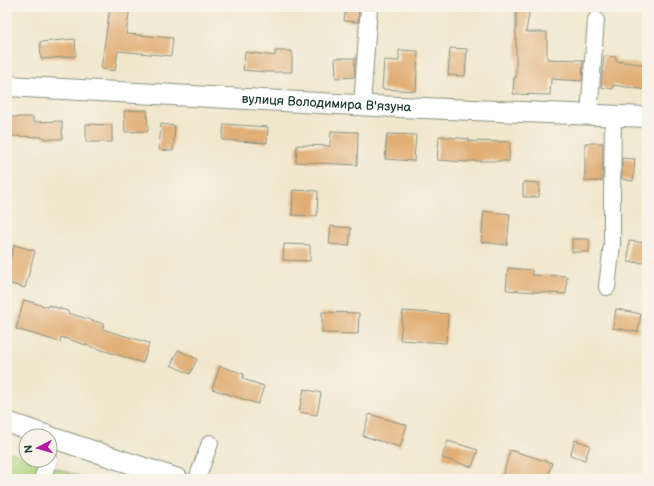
<svg xmlns="http://www.w3.org/2000/svg" width="654" height="486" font-family="'Balsamiq Sans',sans-serif">
	<style>
		.green { fill: #b0d57e; stroke: #688959 }
		.building { fill: #e1af76 }
		.lines { fill: none; stroke-linecap: round; stroke-linejoin: round }
		.minor-casing { stroke: #889280; stroke-width: 18 }
		.major-casing { stroke: #889280; stroke-width: 22 }
		.minor { stroke: #fff; stroke-width: 16 }
		.major { stroke: #fff; stroke-width: 20 }
		.labels { text-anchor: middle; dominant-baseline: central; stroke-width: 3; stroke-linejoin: round; paint-order: stroke }
		.street-label { font-size: 13px; fill: #1f3d34; stroke: #f7f3e8 }
	</style>
	<rect width="100%" height="100%" fill="#f7f3e8"/>
	<filter id="ink" filterUnits="userSpaceOnUse"><feTurbulence type="fractalNoise" baseFrequency=".025" numOctaves="2"/><feDisplacementMap in="SourceGraphic" scale="8" xChannelSelector="R" yChannelSelector="G"/><feConvolveMatrix kernelMatrix="1 2 1 2 8 2 1 2 1" color-interpolation-filters="sRGB"/></filter>
	<filter id="wash" filterUnits="userSpaceOnUse"><feTurbulence type="fractalNoise" baseFrequency=".012" numOctaves="4" result="noise"/><feDisplacementMap in="SourceGraphic" scale="16" xChannelSelector="R" yChannelSelector="G"/><feGaussianBlur stdDeviation="0.9" result="paint"/><feColorMatrix in="noise" values="0 0 0 0 0 0 0 0 0 0 0 0 0 0 0 0 0 1.4 0 .05"/><feComposite in="paint" operator="in"/></filter>
	<g filter="url(#wash)">
		<rect width="100%" height="100%" fill="#f1e7cd"/>
		<g class="green">
			<polygon points="7,451 26,457 26,460 33,460 44,464 39,479 23,479 7,473"/>
			<polygon points="51,467 89,479 47,479"/>
		</g>
		<g id="blocks">
			<g class="building">
				<polygon points="110,7 130,7 126,34 173,38 171,56 118,51 115,71 101,69"/>
				<polygon points="346,7 359,7 358,22 344,21"/>
				<polygon points="517,7 530,7 526,32 547,32 547,59 583,60 582,81 551,79 550,95 513,94 514,78 516,78 516,14"/>
				<polygon points="75,39 76,56 41,59 40,42"/>
				<polygon points="450,48 467,49 465,76 448,75"/>
				<polygon points="399,50 418,51 416,91 382,89 384,60 399,61"/>
				<polygon points="275,51 292,51 292,72 265,72 243,70 245,52 275,56"/>
				<polygon points="604,56 616,57 616,61 647,65 647,90 613,85 613,89 601,87"/>
				<polygon points="335,58 355,58 354,77 336,78"/>
				<polygon points="147,110 148,131 125,132 124,111"/>
				<polygon points="11,117 33,117 33,122 62,121 62,139 44,139 44,137 10,136"/>
				<polygon points="86,124 112,125 112,142 86,142"/>
				<polygon points="161,124 175,126 173,151 159,150"/>
				<polygon points="224,124 268,127 267,143 222,140"/>
				<polygon points="331,131 358,132 357,165 296,162 297,145 330,146"/>
				<polygon points="387,134 416,135 414,161 385,159"/>
				<polygon points="439,136 469,139 469,141 510,142 509,161 467,161 467,162 437,160"/>
				<polygon points="585,143 603,143 602,181 585,181"/>
				<polygon points="622,158 635,159 633,181 622,179"/>
				<polygon points="523,182 539,183 539,197 523,197"/>
				<polygon points="293,190 318,191 317,216 292,215"/>
				<polygon points="484,211 510,214 507,245 481,242"/>
				<polygon points="331,226 351,228 349,246 329,244"/>
				<rect x="572" y="239" width="17" height="13"/>
				<polygon points="629,241 647,243 647,263 628,262"/>
				<polygon points="284,244 310,245 310,261 283,260"/>
				<polygon points="14,245 35,251 25,288 7,283 7,271"/>
				<polygon points="508,268 532,270 532,275 567,276 566,294 506,290"/>
				<polygon points="24,300 48,307 48,305 68,311 68,313 104,324 102,329 149,343 143,363 61,337 60,342 16,329"/>
				<polygon points="616,309 641,314 638,332 613,328"/>
				<polygon points="403,311 448,314 446,343 400,340"/>
				<polygon points="322,312 359,313 358,334 322,333"/>
				<polygon points="178,350 197,359 190,374 171,365"/>
				<polygon points="220,366 244,374 243,379 264,386 258,404 212,389"/>
				<polygon points="304,389 321,393 317,415 299,412"/>
				<polygon points="369,414 407,425 400,447 363,436"/>
				<polygon points="575,440 590,445 585,460 570,455"/>
				<polygon points="448,441 478,450 472,467 442,458"/>
				<polygon points="510,450 552,463 547,479 502,479"/>
			</g>
		</g>
	</g>
	<g filter="url(#ink)">
		<use href="#blocks" fill-opacity="0" stroke="#889280" stroke-width="1"/>
		<g class="lines">
			<defs>
				<g id="minor">
					<polyline points="362,105 369,7"/>
					<polyline points="589,115 596,20"/>
					<polyline points="607,287 612,244 612,198 613,116"/>
					<polyline points="42,479 49,460"/>
					<polyline points="197,479 210,443"/>
				</g>
				<g id="major">
					<path id="s1" d="M7 86 375 106 647 117"/>
					<polyline points="7,422 48,436"/>
					<polyline points="50,437 178,479"/>
				</g>
			</defs>
			<use href="#minor" class="minor-casing"/>
			<use href="#major" class="major-casing"/>
			<use href="#minor" class="minor"/>
			<use href="#major" class="major"/>
		</g>
	</g>
	<g class="labels">
		<g class="street-label">
			<text stroke="none"><textPath href="#s1" startOffset="320">вулиця Володимира В'язуна</textPath></text>
		</g>
	</g>
	<rect width="654" height="486" fill="none" stroke="#f7f3e8" stroke-width="24"/>
	<g transform="translate(38 448) rotate(264)"><circle r="19" fill="#f7f3e8" stroke="#a1aaa0"/>
	<path d="M0-3L7 15L0 10L-7 15Z" fill="#b5179e"/>
	<text y="-6" font-size="11" font-weight="bold" text-anchor="middle" fill="#1f3d34">N</text>
	</g>
</svg>
